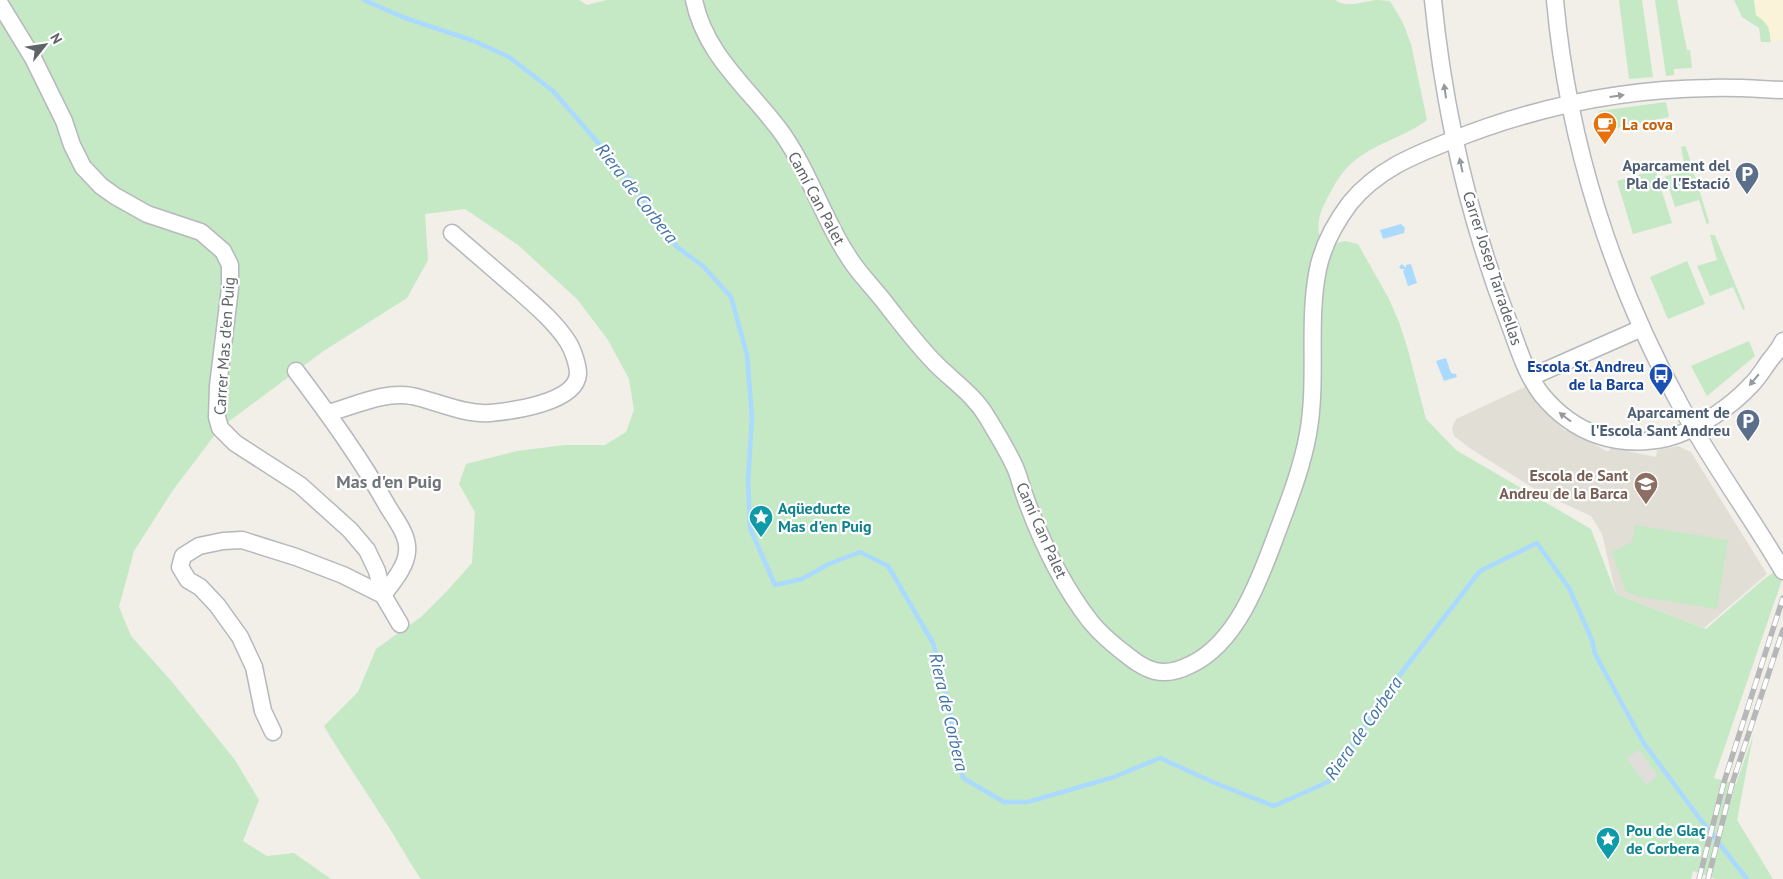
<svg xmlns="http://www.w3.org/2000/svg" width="1783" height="879" font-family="'PT Sans',sans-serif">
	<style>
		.industrial { fill: #e0deda }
		.education { fill: #e1ded6 }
		.green { fill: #c5e8c5; fill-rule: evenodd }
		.sand { fill: #fbf3d9 }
		.water { fill: #aadaff }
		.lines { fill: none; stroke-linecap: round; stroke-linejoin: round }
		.stream { stroke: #aadaff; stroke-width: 4.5 }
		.minor-casing { stroke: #b5b8bc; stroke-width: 19 }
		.minor { stroke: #fff; stroke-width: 16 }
		.rail-casing { stroke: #b6b7b8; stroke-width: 5.5 }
		.rail { stroke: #fff; stroke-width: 4; stroke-dasharray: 11; stroke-linecap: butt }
		.oneway { fill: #979a9d }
		.labels { text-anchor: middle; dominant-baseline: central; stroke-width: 4.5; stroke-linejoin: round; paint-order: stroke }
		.food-label { font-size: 16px; font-weight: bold; fill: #c56008; stroke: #fff; text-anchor: start }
		.service-label { font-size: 16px; font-weight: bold; fill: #4e5e75; stroke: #fff; text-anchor: end }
		.street-label { font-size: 16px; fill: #5f6368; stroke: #fff }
		.transit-label { font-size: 16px; font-weight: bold; fill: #164399; stroke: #fff; text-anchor: end }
		.education-label { font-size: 16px; font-weight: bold; fill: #785e54; stroke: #fff; text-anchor: end }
		.culture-label { font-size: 16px; font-weight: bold; fill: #0d838f; stroke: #fff; text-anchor: start }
		.water-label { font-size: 18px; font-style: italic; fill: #4174aa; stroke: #fff }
		.neighbourhood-label { font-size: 18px; font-weight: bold; fill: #70757a; stroke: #fff }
	</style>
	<rect width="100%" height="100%" fill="#f1efe8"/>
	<polygon class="industrial" points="1639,749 1657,776 1645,786 1625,758"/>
	<polygon class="education" points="1527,386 1538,404 1565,431 1567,429 1608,452 1611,448 1656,457 1657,450 1678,446 1691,452 1767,574 1704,628 1616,594 1602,534 1591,516 1543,494 1474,451 1454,436 1452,428 1456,419"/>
	<g class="green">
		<path d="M0 0H579L587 5 607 0H1335C1347 9 1364 1 1377 0 1381 0 1386 1 1390 1L1403 23 1411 44 1427 120C1405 137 1375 143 1353 162 1342 171 1334 185 1328 197 1321 210 1317 219 1319 234L1333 244 1345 241 1358 244 1389 299 1399 322 1408 350 1426 419 1456 450 1591 529 1616 594 1706 629 1764 579 1783 566V577L1714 778 1736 784 1753 736 1737 820 1773 879H1716L1693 871 1691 879H421C407 859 396 837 382 817 363 786 342 757 324 726L358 692 376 649 421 617 447 591 472 563 475 512 459 484 466 464 517 451 565 445H605L626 432 634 410 629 379 608 340 577 299 518 245 465 209 425 214 428 260 407 298 322 352 220 428 173 490 134 551 119 607 131 636 173 683 235 760 259 800 243 841 267 856 294 853 331 879H0ZM1639 750 1657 776 1646 785 1626 758Z"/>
		<polygon points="1619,0 1642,0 1653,77 1629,79"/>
		<polygon points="1655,0 1677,0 1687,50 1690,50 1692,68 1674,69 1674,75 1666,76"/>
		<path d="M1734 0H1754L1756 14C1769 25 1769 25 1771 42H1761L1759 28 1742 17Z"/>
		<polygon points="1666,102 1669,117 1603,131 1599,111"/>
		<polygon points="1684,146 1686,147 1709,222 1707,225 1699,200 1675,207 1665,176 1686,172 1681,147"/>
		<polygon points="1655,170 1672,223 1633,234 1617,181"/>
		<polygon points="1710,235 1715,235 1716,238 1745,308 1743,310 1733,287 1710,296 1697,266 1717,260"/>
		<polygon points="1687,261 1705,304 1668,319 1650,277"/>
		<polygon points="1749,341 1755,356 1707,396 1691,366"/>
		<polygon points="1635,525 1728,540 1717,609 1641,597 1626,592 1612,552 1632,542"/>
	</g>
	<path class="sand" d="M1754 0H1783V40L1771 42C1769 25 1769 25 1756 15Z"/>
	<g class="water">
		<polygon points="1401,224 1405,228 1404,233 1383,239 1380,230"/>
		<polygon points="1402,264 1406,268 1406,265 1411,264 1417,283 1408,286 1403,271 1405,269 1401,269 1399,267"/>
		<polygon points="1446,358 1451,373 1456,374 1457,377 1444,381 1436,361"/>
	</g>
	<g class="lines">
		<polyline class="stream" points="364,0 405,18 474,41 509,57 553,91 627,176 677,247 703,266 731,297 747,355 752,417 748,481 750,528 775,585 802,579 829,564 860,552 888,566 933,643 941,671 963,778 1004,802 1028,802 1114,777 1160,758 1215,783 1274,806 1328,782 1395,681 1480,571 1537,543 1569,588 1592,640 1595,654 1643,742 1697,815 1747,879"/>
		<defs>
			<g id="minor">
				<path d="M694 0C705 54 747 87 779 129 809 169 824 223 854 265 865 280 878 293 889 308 904 327 919 347 936 364 954 382 974 395 987 417 996 432 1006 448 1014 465 1018 473 1020 482 1023 491 1039 537 1060 582 1090 621 1100 633 1111 643 1123 652 1133 660 1143 668 1155 671 1167 674 1178 671 1190 665 1238 643 1261 576 1278 530 1290 498 1302 467 1308 434 1318 379 1307 323 1318 269 1323 245 1335 223 1350 203 1377 170 1412 156 1450 141 1532 108 1621 89 1710 88 1734 87 1759 89 1783 90"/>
				<path d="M1433 0C1444 110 1469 220 1509 323 1518 347 1526 375 1542 395 1574 434 1618 449 1667 438 1696 431 1732 406 1752 384 1759 377 1764 368 1770 360 1775 354 1780 348 1783 341"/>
				<path d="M1555 0C1568 144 1613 284 1683 410 1713 465 1751 516 1783 571"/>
				<polyline points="0,4 33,58 64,121 72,145 83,167 101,186 115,196 147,214 201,232 223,251 230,265 230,288 218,386 217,417 220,428 235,443 300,485 350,530 367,550 377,571 383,595 400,624"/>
				<path d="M296 371C329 415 361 459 388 507 396 520 409 536 407 552 406 567 392 583 383 595"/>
				<polyline points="1531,377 1642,328"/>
				<path d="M328 413C355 406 383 391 412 396 436 401 465 415 490 413 511 411 576 403 578 374 578 365 573 350 568 342 555 322 536 306 518 290 496 271 474 252 452 233"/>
				<polyline points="273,732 263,711 254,667 240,637 217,605 200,587 188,580 180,567 183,556 199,546 223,541 242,540 296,557 343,575 383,595"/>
			</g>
		</defs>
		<use href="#minor" class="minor-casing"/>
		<use href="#minor" class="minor"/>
		<defs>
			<g id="rail">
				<polyline points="1699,879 1724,782 1783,598"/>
				<polyline points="1708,879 1732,784 1783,630"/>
			</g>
		</defs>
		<use href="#rail" class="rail-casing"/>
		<use href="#rail" class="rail"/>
	</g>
	<defs><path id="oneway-solid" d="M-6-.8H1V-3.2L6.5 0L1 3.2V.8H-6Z" transform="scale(1.25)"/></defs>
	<g class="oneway">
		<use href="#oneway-solid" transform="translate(1445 91) rotate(-98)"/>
		<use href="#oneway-solid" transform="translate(1617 96) rotate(-8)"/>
		<use href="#oneway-solid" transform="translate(1461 165) rotate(-102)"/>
		<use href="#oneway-solid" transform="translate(1754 380) rotate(130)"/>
		<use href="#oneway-solid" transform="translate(1565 417) rotate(-143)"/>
	</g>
	<defs>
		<symbol id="cafe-pin" viewBox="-11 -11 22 30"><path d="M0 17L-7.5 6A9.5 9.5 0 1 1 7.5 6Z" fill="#e8710a" stroke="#fff"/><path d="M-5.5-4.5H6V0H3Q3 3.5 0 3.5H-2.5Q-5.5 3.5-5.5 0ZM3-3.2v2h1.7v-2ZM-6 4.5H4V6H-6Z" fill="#fff"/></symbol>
		<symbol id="parking-pin" viewBox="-11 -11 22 30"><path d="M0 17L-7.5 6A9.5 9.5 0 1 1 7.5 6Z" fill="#5c6f8a" stroke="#fff"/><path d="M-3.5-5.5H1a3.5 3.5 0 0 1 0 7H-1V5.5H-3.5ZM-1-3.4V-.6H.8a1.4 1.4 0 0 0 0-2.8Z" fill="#fff"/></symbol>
		<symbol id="bus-pin" viewBox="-11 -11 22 30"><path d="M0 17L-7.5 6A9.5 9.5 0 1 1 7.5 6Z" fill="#1a4fb4" stroke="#fff"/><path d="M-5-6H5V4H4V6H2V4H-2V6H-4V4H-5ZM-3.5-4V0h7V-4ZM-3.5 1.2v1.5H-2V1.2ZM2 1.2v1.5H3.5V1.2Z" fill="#fff"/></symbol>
		<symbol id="school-pin" viewBox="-11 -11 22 30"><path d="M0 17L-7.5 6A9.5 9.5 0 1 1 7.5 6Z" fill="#8d6e63" stroke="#fff"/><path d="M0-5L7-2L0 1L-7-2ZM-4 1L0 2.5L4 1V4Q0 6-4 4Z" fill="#fff"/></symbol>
		<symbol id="sight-pin" viewBox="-11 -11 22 30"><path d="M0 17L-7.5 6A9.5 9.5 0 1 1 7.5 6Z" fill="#0f9aa8" stroke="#fff"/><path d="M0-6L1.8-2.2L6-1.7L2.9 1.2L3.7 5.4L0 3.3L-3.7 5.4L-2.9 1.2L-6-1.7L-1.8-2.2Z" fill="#fff"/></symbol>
	</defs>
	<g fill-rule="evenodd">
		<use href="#cafe-pin" x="1591" y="110" width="28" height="38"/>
		<use href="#parking-pin" x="1733" y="160" width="28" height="38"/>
		<use href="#bus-pin" x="1647" y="361" width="28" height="38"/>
		<use href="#parking-pin" x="1734" y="407" width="28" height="38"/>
		<use href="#school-pin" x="1632" y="470" width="28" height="38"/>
		<use href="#sight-pin" x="747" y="503" width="28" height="38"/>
		<use href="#sight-pin" x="1594" y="825" width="28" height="38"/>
	</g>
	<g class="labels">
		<g class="food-label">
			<text x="1622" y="124">La cova</text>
		</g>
		<g class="service-label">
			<text x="1730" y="165">Aparcament del<tspan x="1730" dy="18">Pla de l'Estació</tspan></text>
			<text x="1730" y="412">Aparcament de<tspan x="1730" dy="18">l'Escola Sant Andreu</tspan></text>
		</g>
		<g class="street-label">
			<text transform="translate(817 198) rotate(62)">Camí Can Palet</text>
			<text transform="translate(1493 268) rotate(72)">Carrer Josep Tarradellas</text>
			<text transform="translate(224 346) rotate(-86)">Carrer Mas d'en Puig</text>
			<text transform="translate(1042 530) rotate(66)">Camí Can Palet</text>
		</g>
		<g class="transit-label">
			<text x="1644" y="366">Escola St. Andreu<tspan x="1644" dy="18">de la Barca</tspan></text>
		</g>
		<g class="education-label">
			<text x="1628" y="475">Escola de Sant<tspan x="1628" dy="18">Andreu de la Barca</tspan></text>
		</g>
		<g class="culture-label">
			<text x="778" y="508">Aqüeducte<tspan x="778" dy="18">Mas d'en Puig</tspan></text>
			<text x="1626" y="830">Pou de Glaç<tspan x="1626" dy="18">de Corbera</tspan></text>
		</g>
		<g class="water-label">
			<text transform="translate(637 193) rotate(52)">Riera de Corbera</text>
			<text transform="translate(949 712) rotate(77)">Riera de Corbera</text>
			<text transform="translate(1363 728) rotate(-55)">Riera de Corbera</text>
		</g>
		<g class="neighbourhood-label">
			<text x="389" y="481">Mas d'en Puig</text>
		</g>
	</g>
	<g transform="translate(45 45) rotate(60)" stroke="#ffffff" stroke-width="4" paint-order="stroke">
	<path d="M0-4L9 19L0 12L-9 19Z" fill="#5f6368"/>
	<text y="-8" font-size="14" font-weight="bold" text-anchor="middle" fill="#5f6368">N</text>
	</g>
</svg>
